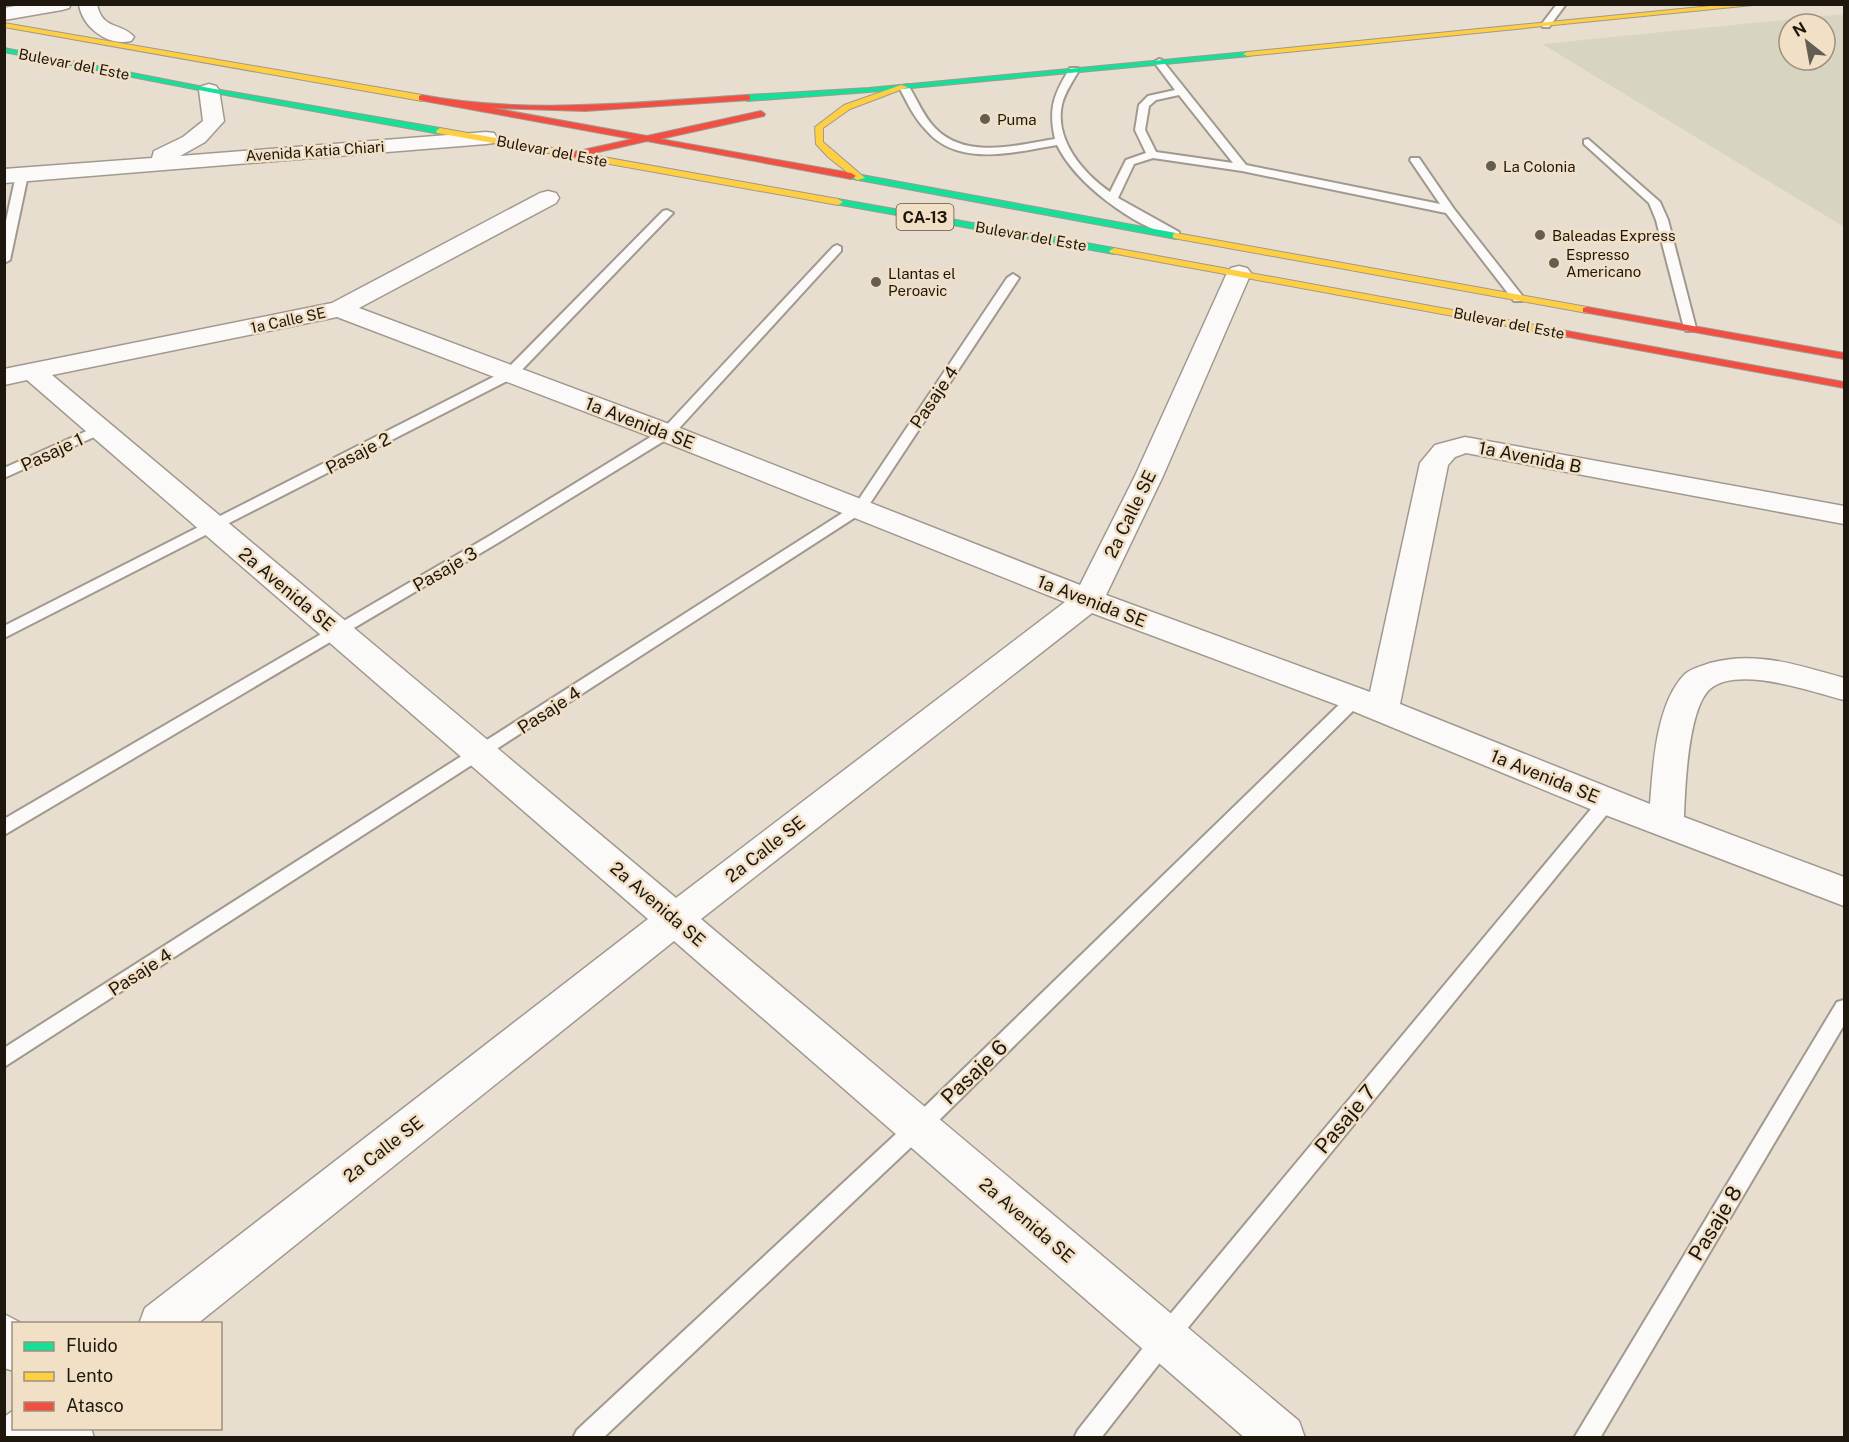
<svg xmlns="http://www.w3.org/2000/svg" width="1849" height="1442" font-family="'Public Sans',sans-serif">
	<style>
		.green { fill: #d7d5c2; fill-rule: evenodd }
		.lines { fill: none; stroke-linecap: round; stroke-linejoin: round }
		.lane-casing { stroke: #a0998f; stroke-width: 4 }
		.street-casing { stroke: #a0998f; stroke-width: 3 }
		.fast-casing { stroke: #a0998f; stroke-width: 2 }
		.slow-casing { stroke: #a0998f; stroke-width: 2 }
		.jam-casing { stroke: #a0998f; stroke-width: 2 }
		.lane { fill: #fcfaf8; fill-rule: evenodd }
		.street { fill: #fcfaf8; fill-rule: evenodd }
		.fast { fill: #16e098; fill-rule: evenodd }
		.slow { fill: #ffcf43; fill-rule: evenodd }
		.jam { fill: #f24e42; fill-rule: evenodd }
		.poi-dot { fill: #645d52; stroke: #f2e0c6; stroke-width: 2 }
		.labels { text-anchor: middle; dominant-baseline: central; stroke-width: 5; stroke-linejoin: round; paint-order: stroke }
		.far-street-label { font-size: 15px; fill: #1d170e; stroke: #f2e0c6 }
		.far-poi-label { font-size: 15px; fill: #1d170e; stroke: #f2e0c6; text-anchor: start }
		.shield { fill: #f2e0c6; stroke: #5d5345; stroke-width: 1.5 }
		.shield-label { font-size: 16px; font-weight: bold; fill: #1d170e }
		.street-label { font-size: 18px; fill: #1d170e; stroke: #f2e0c6 }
		.near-street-label { font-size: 21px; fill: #1d170e; stroke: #f2e0c6 }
	</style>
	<rect width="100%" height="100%" fill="#e8ded0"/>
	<path class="green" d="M1844 14V227L1542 44ZM1789 24H1825V60H1789Z"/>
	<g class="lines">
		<defs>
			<g id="lane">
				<polygon points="1557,4 1566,4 1549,27 1543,27 1541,25"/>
				<path d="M1159 59 1162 60 1246 165 1440 204 1410 160 1411 158H1419L1454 209 1524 298 1522 301H1514L1446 213 1242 171 1153 158 1134 164 1118 198 1179 232V236L1175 237C1133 226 1076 184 1057 145 1015 152 958 168 926 130 914 118 907 102 899 87L908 85C917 99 923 116 935 128 966 160 1017 145 1055 139 1048 108 1054 94 1070 68H1078L1079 70C1073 81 1065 92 1062 104 1054 140 1083 173 1110 192L1126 160 1146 153 1135 130 1139 105 1148 96 1175 90 1154 62ZM1179 95 1233 163 1156 152 1145 130 1149 106 1156 100Z"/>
				<polygon points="1588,139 1660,202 1668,220 1696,328 1694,331 1686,331 1684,328 1656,220 1649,203 1584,144 1584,140"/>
				<polygon points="22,172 28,175 10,260 4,263 4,230 16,175"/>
				<polygon points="667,210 673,213 671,215 515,377 4,638 4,626 505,371 663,211"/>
				<polygon points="837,245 841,247 841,251 672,436 501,541 4,835 4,819 491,535 662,430 833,247"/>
				<polygon points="1013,274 1019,278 865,511 4,1067 4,1048 855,505 1007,278"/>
				<polygon points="100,425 107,429 105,432 4,478 4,468"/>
				<polygon points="1355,693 1361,695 1363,699 1361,703 925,1134 603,1438 573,1438 577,1430 911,1120 1349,695"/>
				<polygon points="1607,795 1613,797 1616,802 1613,807 1173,1346 1101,1438 1074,1438 1078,1430 1157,1330 1601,797"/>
				<polygon points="1844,1000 1844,1025 1600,1438 1574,1438 1837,1002"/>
			</g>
			<g id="street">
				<polygon points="27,4 71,4 69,8 62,10 4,20 4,8"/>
				<path d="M79 4H97C102 31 122 22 134 37L131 41C108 47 82 27 79 4Z"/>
				<polygon points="209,84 216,86 219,90 224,121 205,142 180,156 486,132 494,133 497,138 494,143 486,144 4,183 4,169 152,158 154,151 183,137 203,121 199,90 202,86"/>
				<path d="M548 191 556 193 559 198 556 203 359 308 677 427 1080 585 1135 476 1227 273 1231 268 1239 266 1247 268 1251 273 1163 476 1106 595 1370 692 1420 463 1435 445 1465 437 1844 506V524L1466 453 1455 457 1448 465 1400 704 1650 804C1653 766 1656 703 1685 674 1692 668 1702 666 1710 663 1757 650 1800 666 1844 678V700C1813 692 1738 665 1710 689 1688 708 1685 788 1684 817L1844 877V906L1595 811 1343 707 1092 613 701 919 1299 1421 1305 1438H1245L674 941 197 1324H139L145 1308 648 919 27 380 4 385V369L332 303 540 193ZM337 317 657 439 1065 602 676 898 52 375Z"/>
				<polygon points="4,1314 23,1324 14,1324 14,1371 4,1368"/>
				<polygon points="14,1410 14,1428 91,1428 94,1438 4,1438 4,1417"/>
			</g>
			<g id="fast">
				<polygon points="4,48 209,88 440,128 444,131 440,134 209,92 4,52"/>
				<polygon points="1247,52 1251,54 1250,56 869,92 747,101 743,98 747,95 869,88"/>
				<polygon points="851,173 1176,233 1181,236 1176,239 848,178 848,174"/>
				<polygon points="838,199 1114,248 1119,251 1114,254 835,204 833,202"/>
			</g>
			<g id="slow">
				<polygon points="1731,4 1763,4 1247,56 1243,54 1247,52"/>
				<polygon points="4,23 422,95 426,98 422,101 4,27"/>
				<polygon points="901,85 908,87 850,109 823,128 823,142 865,178 857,180 828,157 816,144 815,127 844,105"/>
				<polygon points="440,128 838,199 843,202 838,205 437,133 436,131"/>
				<polygon points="1176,233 1587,307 1592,310 1587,313 1173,238 1173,234"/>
				<polygon points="1114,248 1567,331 1572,334 1567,337 1111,253 1109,251"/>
			</g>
			<g id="jam">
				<path d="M422 95C528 115 640 102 747 95L750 96V100L585 111 492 108 647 136 761 111 765 114 764 116 660 139 851 173 856 176 851 179 647 141 572 158 568 155 569 153 633 139 419 100V96Z"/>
				<polygon points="1587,307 1844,353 1844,359 1583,312 1583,308"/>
				<polygon points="1567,331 1844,382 1844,388 1563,336 1562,334"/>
			</g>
		</defs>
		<use href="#lane" class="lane-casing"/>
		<use href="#street" class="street-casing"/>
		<use href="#fast" class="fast-casing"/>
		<use href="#slow" class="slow-casing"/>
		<use href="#jam" class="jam-casing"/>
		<use href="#lane" class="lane"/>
		<use href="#street" class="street"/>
		<use href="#fast" class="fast"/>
		<use href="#slow" class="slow"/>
		<use href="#jam" class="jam"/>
	</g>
	<g class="poi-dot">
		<circle cx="985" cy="119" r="6"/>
		<circle cx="1491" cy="166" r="6"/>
		<circle cx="1540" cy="235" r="6"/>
		<circle cx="1554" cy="263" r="6"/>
		<circle cx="876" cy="282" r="6"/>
	</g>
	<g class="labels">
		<g class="far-street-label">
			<text transform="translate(74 64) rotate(11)">Bulevar del Este</text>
			<text transform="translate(315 151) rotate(-4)">Avenida Katia Chiari</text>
			<text transform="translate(552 151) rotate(11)">Bulevar del Este</text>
			<text transform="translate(1031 236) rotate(10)">Bulevar del Este</text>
			<text transform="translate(288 320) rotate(-12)">1a Calle SE</text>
			<text transform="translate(1509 323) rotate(11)">Bulevar del Este</text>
		</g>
		<g class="far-poi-label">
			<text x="997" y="119">Puma</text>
			<text x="1503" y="166">La Colonia</text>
			<text x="1552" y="235">Baleadas Express</text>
			<text x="1566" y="254">Espresso<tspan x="1566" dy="17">Americano</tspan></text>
			<text x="888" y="273">Llantas el<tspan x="888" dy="17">Peroavic</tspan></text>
		</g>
		<rect class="shield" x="896.5" y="204" width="57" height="26" rx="4.5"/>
		<g class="shield-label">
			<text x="925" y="217">CA-13</text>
		</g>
		<g class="street-label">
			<text transform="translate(934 397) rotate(-56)">Pasaje 4</text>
			<text transform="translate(640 423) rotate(21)">1a Avenida SE</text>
			<text transform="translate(52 452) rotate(-25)">Pasaje 1</text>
			<text transform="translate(358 453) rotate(-27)">Pasaje 2</text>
			<text transform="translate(1530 457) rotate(11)">1a Avenida B</text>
			<text transform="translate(1130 514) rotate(-64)">2a Calle SE</text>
			<text transform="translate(445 569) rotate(-30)">Pasaje 3</text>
			<text transform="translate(287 589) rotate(40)">2a Avenida SE</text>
			<text transform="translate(1092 601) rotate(21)">1a Avenida SE</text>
			<text transform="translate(549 710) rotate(-33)">Pasaje 4</text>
			<text transform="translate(1545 776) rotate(22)">1a Avenida SE</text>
			<text transform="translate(765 849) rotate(-38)">2a Calle SE</text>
			<text transform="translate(658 904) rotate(41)">2a Avenida SE</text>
			<text transform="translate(140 972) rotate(-33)">Pasaje 4</text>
			<text transform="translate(383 1149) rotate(-38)">2a Calle SE</text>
			<text transform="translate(1027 1220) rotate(41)">2a Avenida SE</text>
		</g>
		<g class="near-street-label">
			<text transform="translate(974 1072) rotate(-44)">Pasaje 6</text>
			<text transform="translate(1345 1119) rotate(-50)">Pasaje 7</text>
			<text transform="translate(1715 1223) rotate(-59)">Pasaje 8</text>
		</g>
	</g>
	<rect width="1849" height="1442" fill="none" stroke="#1d170e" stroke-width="12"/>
	<rect x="12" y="1322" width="210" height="108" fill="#f2e0c6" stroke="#9d907c" stroke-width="1.5"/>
	<rect x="24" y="1342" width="30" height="9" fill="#16e098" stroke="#9d907c" stroke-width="1.5"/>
	<text x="66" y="1352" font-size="18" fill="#1d170e">Fluido</text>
	<rect x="24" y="1372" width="30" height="9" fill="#ffcf43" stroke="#9d907c" stroke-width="1.5"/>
	<text x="66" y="1382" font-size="18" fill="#1d170e">Lento</text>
	<rect x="24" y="1402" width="30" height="9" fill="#f24e42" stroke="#9d907c" stroke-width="1.5"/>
	<text x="66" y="1412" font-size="18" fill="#1d170e">Atasco</text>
	<g transform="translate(1807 42) rotate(329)"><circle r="28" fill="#f2e0c6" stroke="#9d907c" stroke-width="1.5"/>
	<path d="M0-4.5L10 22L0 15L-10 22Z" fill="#645d52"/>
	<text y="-9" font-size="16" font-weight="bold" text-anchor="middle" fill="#1d170e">N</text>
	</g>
</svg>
